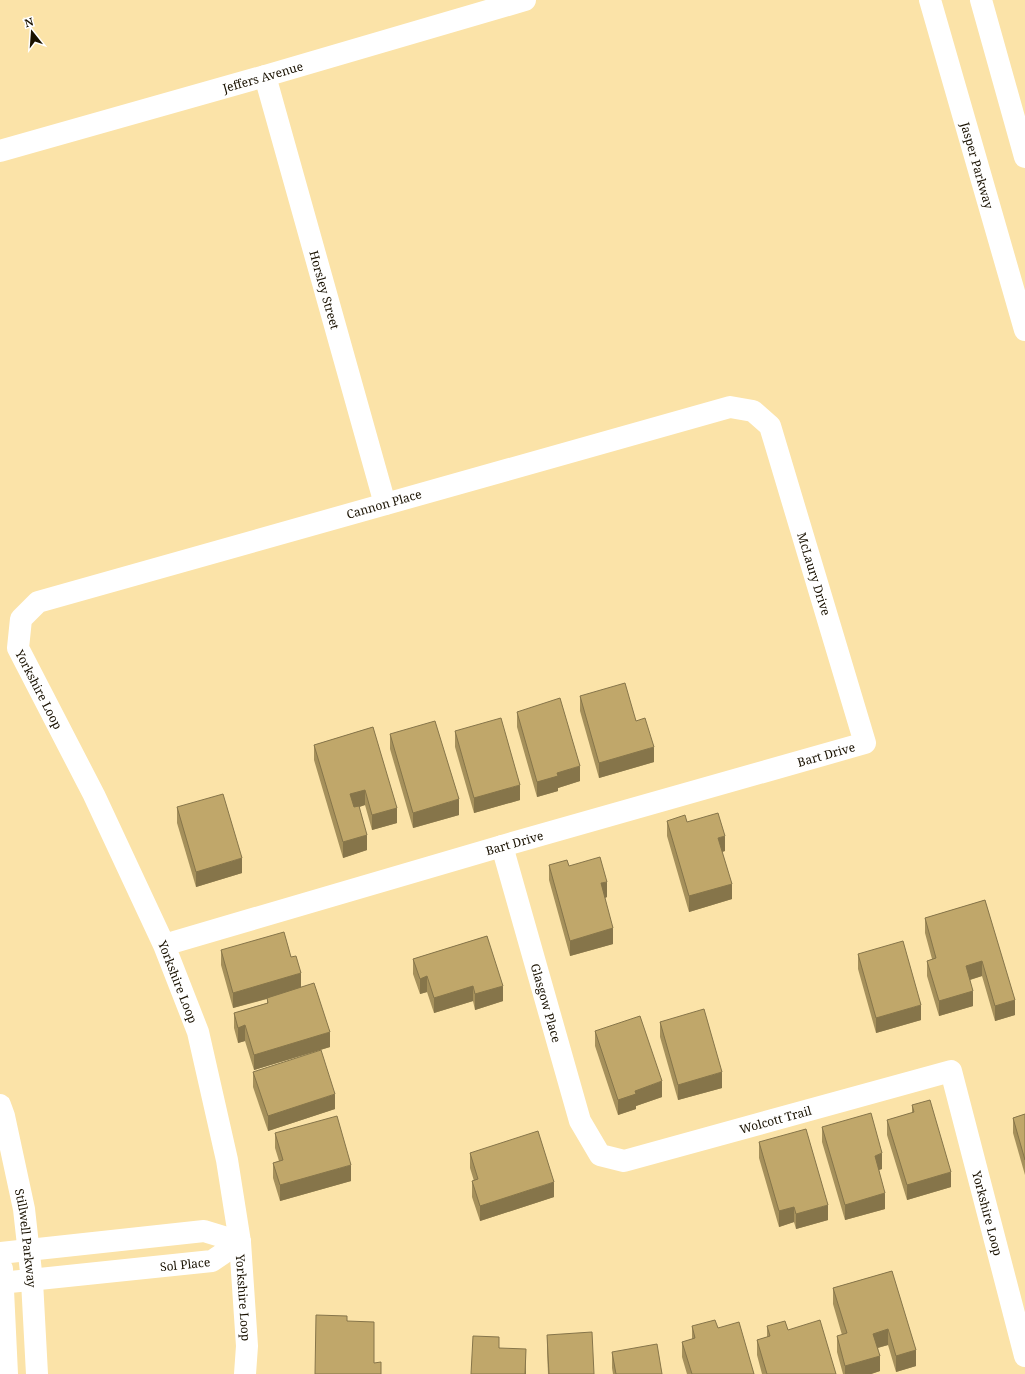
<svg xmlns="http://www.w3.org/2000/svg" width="1025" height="1374" font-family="'Noto Serif',serif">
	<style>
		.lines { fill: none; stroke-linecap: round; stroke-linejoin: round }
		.minor { stroke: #fff; stroke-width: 22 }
		.wall { fill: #a5905b }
		.shaded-wall { fill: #86754a }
		.building { fill: #c0a76a; stroke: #86754a }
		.labels { text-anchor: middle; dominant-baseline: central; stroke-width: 3; stroke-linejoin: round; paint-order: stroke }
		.street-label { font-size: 12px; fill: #191100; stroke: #fff }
	</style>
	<rect width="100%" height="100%" fill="#fbe3a8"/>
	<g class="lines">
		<g class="minor">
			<path id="s1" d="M930 0 1025 330"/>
			<polyline points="981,0 1025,157"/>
			<path id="s2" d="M265 76 385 504"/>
			<path id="s3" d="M0 151 265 76 525 0"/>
			<path id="s4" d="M502 846 580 1121 600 1155 624 1161 951 1071 1025 1356"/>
			<path id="s5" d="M164 945 502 846 865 743 770 426 753 411 730 407 38 602 21 619 18 648 94 795 164 945 198 1032 227 1160 240 1242 247 1346 245 1374"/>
			<path id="s6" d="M0 1105 4 1116 24 1209 32 1281 37 1374"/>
			<polyline points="0,1253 204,1231 240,1242"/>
			<polyline points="2,1269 7,1374"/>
			<path id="s7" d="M0 1283 212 1261 240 1242"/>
		</g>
	</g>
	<g class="wall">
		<polygon points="580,696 636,721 654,762 599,778 580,711"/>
		<polygon points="517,712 580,781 558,788 558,791 537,797 517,727"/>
		<polygon points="373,727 397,823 372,830 365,805 359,807 367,850 343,858 314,760 314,745"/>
		<polygon points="455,731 520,800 474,813 455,747"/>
		<polygon points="390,734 459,815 413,828 390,749"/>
		<polygon points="177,807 242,873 196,887 177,823"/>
		<polygon points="667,821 687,822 725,851 722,852 732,899 689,912 667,836"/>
		<polygon points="549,865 569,866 607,897 605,898 613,944 570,956 549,880"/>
		<polygon points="985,900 1015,1015 995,1021 982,976 970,980 973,1006 939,1016 927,976 927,961 932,959 925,933 925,918"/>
		<polygon points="487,936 503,1001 475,1010 473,1001 434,1013 427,992 420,994 413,974 413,959"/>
		<polygon points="221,950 291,957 301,987 330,1047 254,1070 245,1041 238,1043 234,1028 234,1013 267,1003 267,999 233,1008 221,965"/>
		<polygon points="858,954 921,1020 876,1033 858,969"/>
		<polygon points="660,1022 722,1088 678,1100 660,1037"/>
		<polygon points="595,1031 662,1097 636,1106 636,1109 618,1115 595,1046"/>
		<polygon points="253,1072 335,1109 268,1131 253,1087"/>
		<polygon points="912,1105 951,1187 907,1200 887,1135 887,1120 912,1113"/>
		<polygon points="1025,1114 1025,1175 1013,1133 1013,1118"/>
		<polygon points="822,1127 882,1169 879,1170 885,1209 845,1220 822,1142"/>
		<polygon points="275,1133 351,1181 280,1201 273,1178 273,1163 279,1161 275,1148"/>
		<polygon points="759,1142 828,1220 796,1229 794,1222 779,1227 759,1158"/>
		<polygon points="470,1153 554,1197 480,1221 472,1197 472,1181 474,1181 470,1168"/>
		<polygon points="892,1271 916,1366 896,1372 888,1345 878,1348 880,1371 871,1374 843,1374 837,1352 837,1336 842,1335 833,1304 833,1288"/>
		<polygon points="692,1326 718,1328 754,1374 687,1374 682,1357 682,1342 692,1339"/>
		<polygon points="767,1326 788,1330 836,1374 762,1374 757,1355 757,1340 767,1337"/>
		<polygon points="547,1335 594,1374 548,1374 547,1351"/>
		<polygon points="612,1352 662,1374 613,1374 612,1368"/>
	</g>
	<g class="shaded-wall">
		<polygon points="654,747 654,762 599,778 599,763"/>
		<polygon points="580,766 580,781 558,788 558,791 537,797 537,782 557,773"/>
		<polygon points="520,785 520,800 474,813 474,798"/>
		<polygon points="365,790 365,805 350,810 350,794"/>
		<polygon points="459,799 459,815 413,828 413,813"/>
		<polygon points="397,808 397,823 372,830 372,815"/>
		<polygon points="367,835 367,850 343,858 343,842"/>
		<polygon points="725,836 725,851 718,853 718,838"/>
		<polygon points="242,858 242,873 196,887 196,872"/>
		<polygon points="607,882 607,897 601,899 601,883"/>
		<polygon points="732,884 732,899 689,912 689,896"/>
		<polygon points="613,928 613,944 570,956 570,941"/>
		<polygon points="982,961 982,976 966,981 966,966"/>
		<polygon points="301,973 301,989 233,1008 233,993"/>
		<polygon points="427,976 427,992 420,994 420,979"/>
		<polygon points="473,986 473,1001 434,1013 434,998"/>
		<polygon points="503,986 503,1001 475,1010 475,994"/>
		<polygon points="973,991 973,1006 939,1016 939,1001"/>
		<polygon points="1015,1000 1015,1015 995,1021 995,1006"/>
		<polygon points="921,1005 921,1020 876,1033 876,1018"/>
		<polygon points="245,1025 245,1041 238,1043 238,1028"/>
		<polygon points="330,1032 330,1047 254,1070 254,1055"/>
		<polygon points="722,1072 722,1088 678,1100 678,1085"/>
		<polygon points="662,1081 662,1097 636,1106 636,1109 618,1115 618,1100 635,1091"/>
		<polygon points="335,1094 335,1109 268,1131 268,1116"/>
		<polygon points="882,1153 882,1169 875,1171 875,1156"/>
		<polygon points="351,1165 351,1181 280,1201 280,1185"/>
		<polygon points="951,1172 951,1187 907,1200 907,1185"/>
		<polygon points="554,1182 554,1197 480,1221 480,1206"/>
		<polygon points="885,1193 885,1209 845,1220 845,1205"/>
		<polygon points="828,1205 828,1220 796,1229 796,1214"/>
		<polygon points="794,1207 794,1222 779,1227 779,1211"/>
		<polygon points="888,1329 888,1345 873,1349 873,1334"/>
		<polygon points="526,1349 526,1374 525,1374"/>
		<polygon points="916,1350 916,1366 896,1372 896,1356"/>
		<polygon points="880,1356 880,1371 871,1374 845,1374 845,1366"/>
	</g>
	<g class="building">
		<polygon points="625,683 636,721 645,718 654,747 599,763 580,696"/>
		<polygon points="560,698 580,766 557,773 558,776 537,782 517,712"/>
		<polygon points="501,718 520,785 474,798 455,731"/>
		<polygon points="435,721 459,799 413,813 390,734"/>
		<polygon points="373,727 397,808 372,815 365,790 350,794 354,807 359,806 367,835 343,842 314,745"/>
		<polygon points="223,794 242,858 196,872 177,807"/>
		<polygon points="718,813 725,836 718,838 732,884 689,896 667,821 685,815 687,822"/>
		<polygon points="600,857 607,882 601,883 613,928 570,941 549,865 567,860 569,866"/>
		<polygon points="985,900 1015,1000 995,1006 982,961 966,966 973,991 939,1001 927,961 936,958 925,918"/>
		<polygon points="284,932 291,957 296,956 301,973 233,993 221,950"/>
		<polygon points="487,936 503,986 475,994 473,986 434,998 427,976 420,979 413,959"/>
		<polygon points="903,941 921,1005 876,1018 858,954"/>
		<polygon points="314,983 330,1032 254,1055 245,1025 238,1028 234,1013 268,1003 267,998"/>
		<polygon points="704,1009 722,1072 678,1085 660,1022"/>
		<polygon points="640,1016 662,1081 635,1091 636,1094 618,1100 595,1031"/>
		<polygon points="321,1050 335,1094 268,1116 253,1072"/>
		<polygon points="930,1100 951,1172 907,1185 887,1120 914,1112 912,1105"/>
		<polygon points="871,1113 882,1153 875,1156 885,1193 845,1205 822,1127"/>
		<polygon points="1025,1114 1025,1160 1013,1118"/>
		<polygon points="337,1116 351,1165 280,1185 273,1163 283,1160 275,1133"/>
		<polygon points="806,1129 828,1205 796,1214 794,1207 779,1211 759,1142"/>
		<polygon points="538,1131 554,1182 480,1206 472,1181 478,1179 470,1153"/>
		<polygon points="892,1271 916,1350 896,1356 888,1329 873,1334 880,1356 845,1366 837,1336 847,1333 833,1288"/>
		<polygon points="316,1315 347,1316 347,1321 374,1322 374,1363 381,1362 381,1374 315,1374"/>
		<polygon points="715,1320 718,1328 739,1322 754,1374 692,1374 682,1342 695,1338 692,1326"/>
		<polygon points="820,1320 836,1374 767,1374 757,1340 770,1336 767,1326 785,1321 788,1330"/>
		<polygon points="592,1332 594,1374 549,1374 547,1335"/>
		<polygon points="473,1336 499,1337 499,1348 526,1349 525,1374 471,1374"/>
		<polygon points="657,1344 662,1374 616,1374 612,1352"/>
	</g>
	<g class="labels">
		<g class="street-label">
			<text stroke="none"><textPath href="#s3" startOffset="273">Jeffers Avenue</textPath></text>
			<text stroke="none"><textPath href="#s1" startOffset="172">Jasper Parkway</textPath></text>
			<text stroke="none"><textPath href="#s2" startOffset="222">Horsley Street</textPath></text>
			<text transform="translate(384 504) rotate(-16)">Cannon Place</text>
			<text transform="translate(814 574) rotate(73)">McLaury Drive</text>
			<text stroke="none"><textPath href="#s5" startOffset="1925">Yorkshire Loop</textPath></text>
			<text stroke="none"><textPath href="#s5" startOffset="689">Bart Drive</textPath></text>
			<text stroke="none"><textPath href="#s5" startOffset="365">Bart Drive</textPath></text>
			<text stroke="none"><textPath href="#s5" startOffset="2249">Yorkshire Loop</textPath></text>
			<text stroke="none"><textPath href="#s4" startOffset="163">Glasgow Place</textPath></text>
			<text stroke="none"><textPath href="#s4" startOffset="507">Wolcott Trail</textPath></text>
			<text stroke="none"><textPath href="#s4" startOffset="836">Yorkshire Loop</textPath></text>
			<text stroke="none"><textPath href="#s6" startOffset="136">Stillwell Parkway</textPath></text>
			<text stroke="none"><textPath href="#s7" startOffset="186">Sol Place</textPath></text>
			<text stroke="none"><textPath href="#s5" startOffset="2573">Yorkshire Loop</textPath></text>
		</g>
	</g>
	<g transform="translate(32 32) rotate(343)" stroke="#ffffff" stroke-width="3" paint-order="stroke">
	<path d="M0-3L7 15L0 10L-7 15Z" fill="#191100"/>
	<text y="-6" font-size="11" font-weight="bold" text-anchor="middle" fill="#191100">N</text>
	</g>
</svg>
